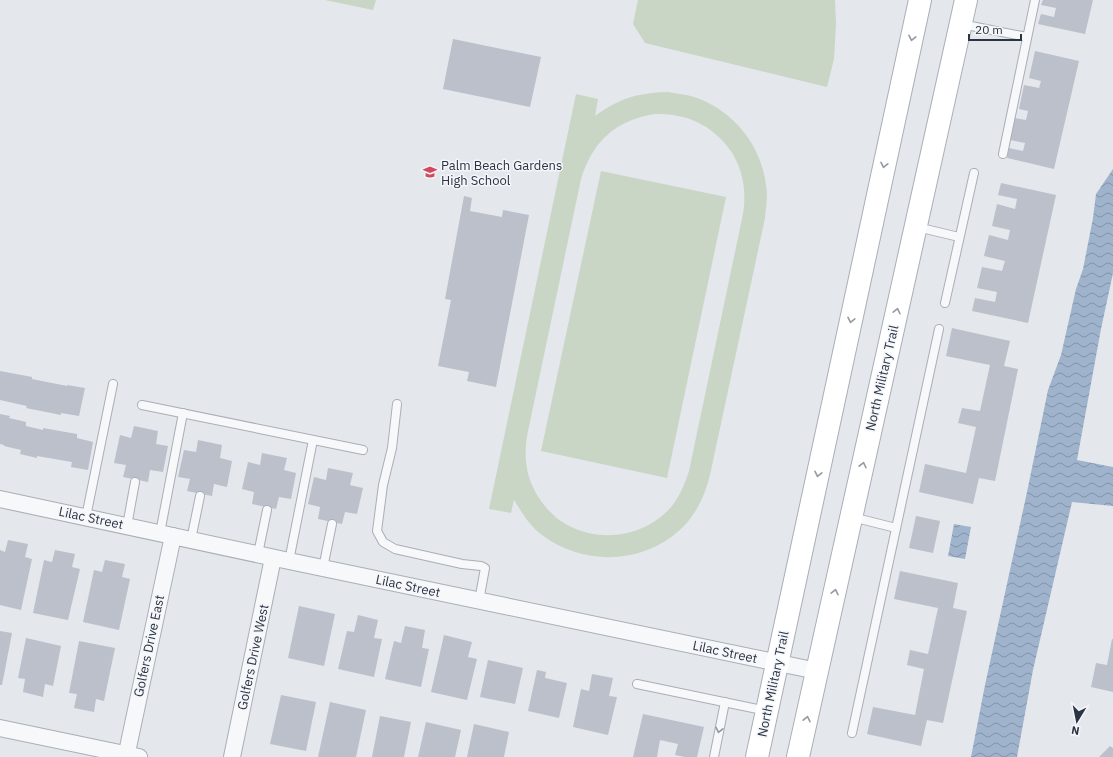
<svg xmlns="http://www.w3.org/2000/svg" width="1113" height="757" font-family="'IBM Plex Sans',sans-serif">
	<style>
		.pitch { fill: #c9d6c5; fill-rule: evenodd }
		.water { fill: url(#water-waves) }
		.building { fill: #bbc0ca }
		.lines { fill: none; stroke-linecap: round; stroke-linejoin: round }
		.lane-casing { stroke: #a9aeb7; stroke-width: 10 }
		.street-casing { stroke: #a9aeb7; stroke-width: 18 }
		.secondary-casing { stroke: #a9aeb7; stroke-width: 24 }
		.lane { stroke: #f7f8fa; stroke-width: 8 }
		.street { stroke: #f7f8fa; stroke-width: 16 }
		.secondary { stroke: #fff; stroke-width: 22 }
		.oneway { stroke: #959aa2 }
		.oneway2 { stroke: #9196a0 }
		.labels { text-anchor: middle; dominant-baseline: central; stroke-width: 3; stroke-linejoin: round; paint-order: stroke }
		.poi-label { font-size: 13px; fill: #2b3445; stroke: #f4f6f9; text-anchor: start }
		.street-label { font-size: 13px; fill: #2b3445; stroke: #f4f6f9 }
	</style>
	<defs>
		<pattern id="water-waves" width="16" height="10" patternUnits="userSpaceOnUse"><rect width="16" height="10" fill="#9fb4cc"/><path d="M0 5q4-4 8 0t8 0" fill="none" stroke="#8293a7"/></pattern>
	</defs>
	<rect width="100%" height="100%" fill="#e4e7ec"/>
	<g class="pitch">
		<polygon points="325,0 376,0 373,10"/>
		<polygon points="638,0 835,0 836,24 834,59 827,87 645,43 633,24"/>
		<path d="M668 92C679 94 690 95 700 99 736 114 761 146 766 185 768 196 766 207 765 218L710 475C706 491 700 506 690 519 654 564 587 569 542 535 530 526 522 513 514 500L511 513 489 509 576 94 598 99 595 116C620 98 637 93 668 92ZM654 114C662 114 670 114 678 116 708 121 736 147 742 177 745 189 745 201 743 214L689 471C685 483 680 496 672 506 639 545 575 545 544 505 534 492 527 477 526 461 525 452 526 444 527 436L581 179C593 141 615 121 654 114Z"/>
		<polygon points="601,171 726,197 667,478 541,451"/>
	</g>
	<g class="water">
		<polygon points="1113,169 1113,273 1101,329 1077,460 1113,467 1113,506 1072,502 1033,670 1017,757 971,757 985,685 1027,492 1048,390 1061,355 1076,289 1083,269 1093,218 1096,194"/>
		<polygon points="954,524 971,527 965,559 948,556"/>
	</g>
	<g class="building">
		<polygon points="1043,0 1093,0 1085,34 1038,24 1041,14 1054,17 1056,8 1041,5"/>
		<polygon points="453,39 541,57 530,107 443,89"/>
		<polygon points="1035,51 1079,61 1054,169 1007,158 1009,148 1023,151 1025,143 1010,140 1015,118 1026,120 1028,111 1019,109 1024,85 1039,88 1041,81 1029,78"/>
		<polygon points="1001,183 1056,195 1028,323 972,311 975,298 995,302 997,292 977,288 982,267 1002,271 1005,261 984,256 989,235 1008,240 1010,230 992,226 997,204 1015,209 1017,199 998,195"/>
		<polygon points="464,196 472,198 470,211 502,217 503,210 529,215 496,387 467,381 469,372 438,366 451,300 445,299"/>
		<polygon points="952,328 1010,341 1004,366 1018,369 995,481 979,478 973,504 919,492 925,464 966,473 976,427 958,423 962,408 980,411 990,365 946,356"/>
		<polygon points="0,371 32,377 32,379 67,386 67,385 85,388 79,416 61,413 61,415 26,408 27,406 0,400"/>
		<polygon points="0,414 10,416 9,418 26,422 26,426 43,430 43,428 77,434 77,438 93,442 88,470 71,467 72,462 37,456 37,458 20,454 21,450 4,446 4,445 0,444"/>
		<polygon points="134,426 158,431 156,444 168,446 163,472 150,470 148,482 123,477 126,465 114,463 120,435 131,438"/>
		<polygon points="198,440 222,445 220,458 232,461 227,487 214,484 212,496 187,491 190,479 178,477 184,450 196,452"/>
		<polygon points="262,453 287,458 284,470 296,473 291,499 279,497 276,509 252,504 254,492 242,489 248,462 260,465"/>
		<polygon points="328,468 353,473 350,485 363,488 357,514 345,512 342,524 318,519 320,507 308,504 314,477 326,480"/>
		<polygon points="916,516 940,521 933,553 909,548"/>
		<polygon points="8,540 28,544 25,557 32,559 21,610 0,605 0,550 5,552"/>
		<polygon points="55,550 75,554 72,567 80,569 68,620 33,613 44,560 52,562"/>
		<polygon points="105,560 125,564 122,577 130,579 119,630 83,622 94,570 102,572"/>
		<polygon points="900,571 958,583 953,608 967,611 943,723 927,720 921,746 867,734 873,707 915,715 924,669 907,665 910,650 928,654 938,608 894,599"/>
		<polygon points="299,606 335,614 324,666 288,658"/>
		<polygon points="358,615 378,620 374,638 382,639 374,677 338,669 347,631 354,632"/>
		<polygon points="405,626 425,630 422,648 429,649 421,687 385,679 394,641 401,643"/>
		<polygon points="0,631 12,633 2,685 0,685"/>
		<polygon points="444,635 472,642 468,657 477,659 467,700 431,692"/>
		<polygon points="26,638 61,646 53,686 45,684 43,697 23,692 25,679 18,678"/>
		<polygon points="1112,639 1113,639 1113,692 1091,687 1096,663 1107,665"/>
		<polygon points="79,641 115,648 104,701 96,699 94,712 74,708 77,694 69,693"/>
		<polygon points="488,660 523,668 515,704 480,697"/>
		<polygon points="537,670 546,672 545,678 567,683 559,718 528,711"/>
		<polygon points="592,674 613,678 609,696 617,697 608,735 573,727 581,689 589,691"/>
		<polygon points="281,695 316,702 306,751 270,744"/>
		<polygon points="330,702 366,710 356,757 318,757"/>
		<polygon points="643,714 704,727 697,757 685,757 675,755 678,744 660,740 657,757 633,757"/>
		<polygon points="380,716 411,722 404,757 372,757"/>
		<polygon points="426,722 461,730 455,757 418,757"/>
		<polygon points="474,724 509,732 504,757 467,757"/>
		<polygon points="1110,746 1113,748 1113,757 1099,757"/>
	</g>
	<g class="lines">
		<defs>
			<g id="lane">
				<polyline points="961,24 1027,37"/>
				<polyline points="1003,154 1035,0"/>
				<polyline points="917,227 959,237"/>
				<polyline points="945,303 974,173"/>
				<polyline points="397,404 392,448 383,485 377,531 383,542 395,549 462,564 481,566 485,568 479,601"/>
				<polyline points="142,405 363,450"/>
				<polyline points="86,517 113,384"/>
				<polyline points="852,517 896,528"/>
				<polyline points="127,526 135,482"/>
				<polyline points="160,533 183,413"/>
				<polyline points="191,540 200,496"/>
				<polyline points="258,554 267,510"/>
				<polyline points="289,561 313,440"/>
				<polyline points="323,568 332,524"/>
				<polyline points="637,684 767,711"/>
				<polyline points="852,733 939,329"/>
				<polyline points="714,757 725,702"/>
			</g>
			<g id="street">
				<polyline points="0,499 289,561 817,671"/>
				<polyline points="0,728 139,757"/>
				<polyline points="126,757 173,536"/>
				<polyline points="232,757 273,558"/>
			</g>
			<g id="secondary">
				<polyline points="757,757 920,0"/>
				<polyline points="798,757 966,0"/>
			</g>
		</defs>
		<use href="#lane" class="lane-casing"/>
		<use href="#street" class="street-casing"/>
		<use href="#secondary" class="secondary-casing"/>
		<use href="#lane" class="lane"/>
		<use href="#street" class="street"/>
		<use href="#secondary" class="secondary"/>
	</g>
	<defs><path id="oneway-chevron" d="M-2-3.5L2.5 0L-2 3.5" fill="none" stroke-width="1.6" stroke-linecap="round" stroke-linejoin="round"/></defs>
	<g class="oneway">
		<use href="#oneway-chevron" transform="translate(912 38) rotate(102)"/>
		<use href="#oneway-chevron" transform="translate(884 165) rotate(102)"/>
		<use href="#oneway-chevron" transform="translate(897 311) rotate(-77)"/>
		<use href="#oneway-chevron" transform="translate(851 320) rotate(102)"/>
		<use href="#oneway-chevron" transform="translate(863 465) rotate(-77)"/>
		<use href="#oneway-chevron" transform="translate(818 474) rotate(102)"/>
		<use href="#oneway-chevron" transform="translate(835 592) rotate(-78)"/>
		<use href="#oneway-chevron" transform="translate(807 719) rotate(-78)"/>
	</g>
	<use class="oneway2" href="#oneway-chevron" transform="translate(719 730) rotate(102)"/>
	<defs>
		<symbol id="school-bare" viewBox="-9 -9 18 18"><path d="M0-5L7-2L0 1L-7-2ZM-4 1L0 2.5L4 1V4Q0 6-4 4Z" fill="#d1495b" stroke="#f4f6f9" stroke-width="2.5" paint-order="stroke"/></symbol>
	</defs>
	<g fill-rule="evenodd">
		<use href="#school-bare" x="420" y="162" width="20" height="20"/>
	</g>
	<g class="labels">
		<g class="poi-label">
			<text x="441" y="165">Palm Beach Gardens<tspan x="441" dy="15">High School</tspan></text>
		</g>
		<g class="street-label">
			<text transform="translate(882 378) rotate(-77)">North Military Trail</text>
			<text transform="translate(91 518) rotate(12)">Lilac Street</text>
			<text transform="translate(408 586) rotate(12)">Lilac Street</text>
			<text transform="translate(149 646) rotate(-78)">Golfers Drive East</text>
			<text transform="translate(725 652) rotate(12)">Lilac Street</text>
			<text transform="translate(253 657) rotate(-78)">Golfers Drive West</text>
			<text transform="translate(773 684) rotate(-78)">North Military Trail</text>
		</g>
	</g>
	<g transform="translate(1077 721) rotate(190)" stroke="#f4f6f9" stroke-width="3" paint-order="stroke">
	<path d="M0-3L7 15L0 10L-7 15Z" fill="#2b3445"/>
	<text y="-6" font-size="11" font-weight="bold" text-anchor="middle" fill="#2b3445">N</text>
	</g>
	<path d="M969 34v6h52v-6" fill="none" stroke="#2b3445" stroke-width="2"/>
	<text x="975" y="34" font-size="12" fill="#2b3445" stroke="#f4f6f9" stroke-width="3" paint-order="stroke">20 m</text>
</svg>
